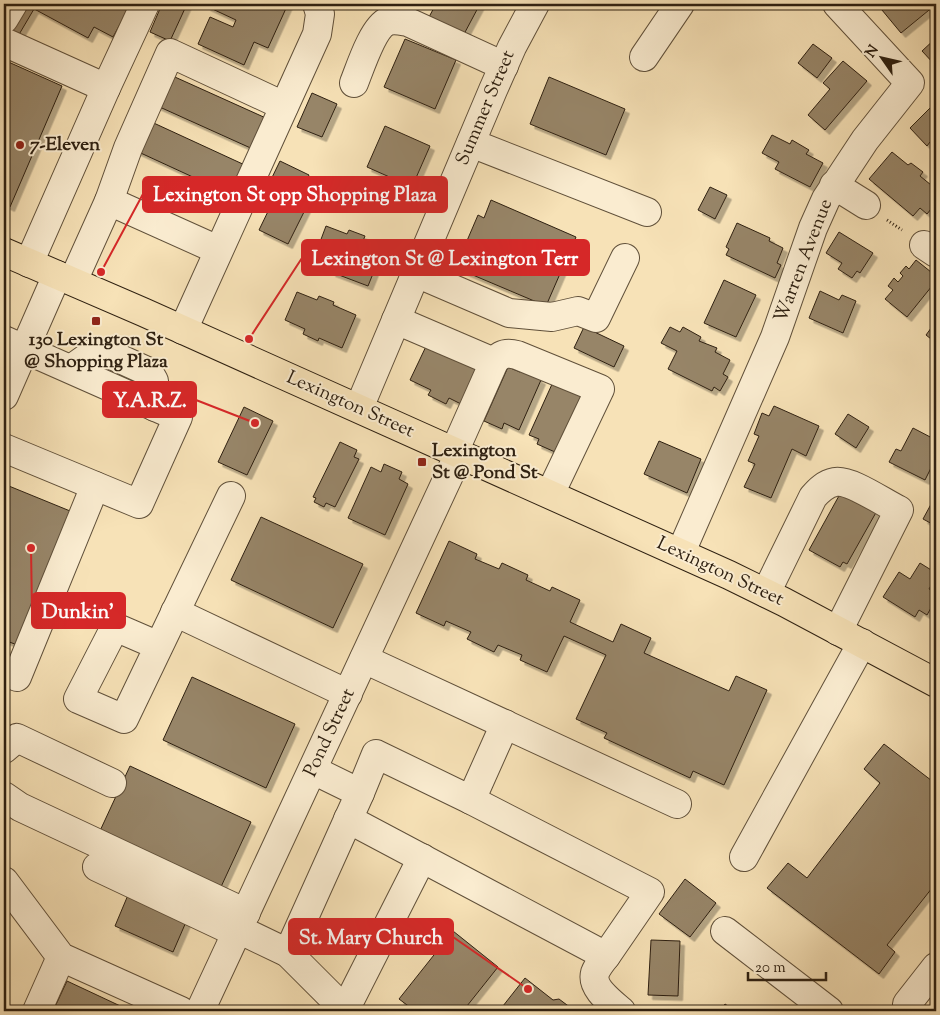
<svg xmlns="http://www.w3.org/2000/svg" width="940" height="1015" font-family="'Sorts Mill Goudy',serif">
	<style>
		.building { fill: #978567; stroke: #2e2011; filter: url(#shadow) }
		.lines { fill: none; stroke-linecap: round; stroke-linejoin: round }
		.minor-casing { stroke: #60503a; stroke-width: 30 }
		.major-casing { stroke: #2e2011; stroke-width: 30 }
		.path { stroke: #2e2011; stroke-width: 3; stroke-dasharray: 1 2.5; stroke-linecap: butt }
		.minor { stroke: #faecd0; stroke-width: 28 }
		.major { stroke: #f7e2b7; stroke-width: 28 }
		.poi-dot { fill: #8f2418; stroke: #faecd0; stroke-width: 2 }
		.labels { text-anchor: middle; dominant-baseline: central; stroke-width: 4; stroke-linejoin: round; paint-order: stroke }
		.street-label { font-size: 19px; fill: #2e2011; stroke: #faecd0 }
		.poi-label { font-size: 19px; font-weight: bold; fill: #2e2011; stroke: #faecd0; text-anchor: start }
		.leader { fill: none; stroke: #d62828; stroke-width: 2 }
		.callout-dot { fill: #d62828; stroke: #faecd0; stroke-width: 2 }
		.callout { fill: #d62828; stroke: #d62828; stroke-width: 2 }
		.callout-label { font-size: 20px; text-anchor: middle; font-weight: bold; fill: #fff }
	</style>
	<defs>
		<filter id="shadow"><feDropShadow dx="4.5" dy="4.5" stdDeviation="0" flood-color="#0004"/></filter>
	</defs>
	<rect width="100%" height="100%" fill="#f7e2b7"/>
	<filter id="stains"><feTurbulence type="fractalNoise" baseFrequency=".004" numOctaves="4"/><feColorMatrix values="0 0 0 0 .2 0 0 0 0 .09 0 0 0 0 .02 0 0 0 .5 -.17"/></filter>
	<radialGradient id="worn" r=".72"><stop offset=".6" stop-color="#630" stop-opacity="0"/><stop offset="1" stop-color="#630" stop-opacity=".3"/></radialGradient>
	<g class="building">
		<polygon points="25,4 131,4 113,37 94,27 88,38"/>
		<polygon points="25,4 34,9 4,60 4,37"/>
		<polygon points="162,4 187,4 170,41 150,32"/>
		<polygon points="207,4 288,4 268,48 254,42 244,65 198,44 210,17 233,27 236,20 206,6"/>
		<polygon points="436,4 480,4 463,36 429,17"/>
		<polygon points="877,4 932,4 934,6 901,33"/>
		<polygon points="936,38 936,66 922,51"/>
		<polygon points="405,39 456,60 435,109 384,87"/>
		<polygon points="813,44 832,58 817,78 798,63"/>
		<polygon points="4,60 62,86 10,207 4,204"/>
		<polygon points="843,61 867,81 825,130 808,115 830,89 823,83"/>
		<polygon points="166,73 268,119 255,150 153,104"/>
		<polygon points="549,77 625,109 606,155 530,124"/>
		<polygon points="312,93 337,104 322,137 297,127"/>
		<polygon points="932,106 936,109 936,148 930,142 927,146 910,128"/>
		<polygon points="145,119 247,166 234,196 132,149"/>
		<polygon points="385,126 430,146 412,187 367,167"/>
		<polygon points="772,135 790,144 792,140 809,150 806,154 823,163 810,187 775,169 779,162 762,153"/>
		<polygon points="892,152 908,165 911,163 923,172 920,176 936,189 936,203 927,214 920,208 913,216 869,179"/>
		<polygon points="280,161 309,175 296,203 306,208 288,244 259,230 275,197 265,192"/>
		<polygon points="710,187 727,195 715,219 698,210"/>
		<polygon points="491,200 576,237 546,306 461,270 469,252 463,250 478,215 484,218"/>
		<polygon points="737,223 770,238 769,241 783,248 777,263 781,265 775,278 726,255 729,249 726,247"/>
		<polygon points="326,226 347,234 349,230 365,236 363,241 383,249 368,286 331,272 333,266 314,258"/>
		<polygon points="839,232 873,253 860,273 857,271 852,278 838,269 842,263 826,253"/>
		<polygon points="916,260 936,276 936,281 907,317 885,299 893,290 888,286 894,278 898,282 903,276 900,273 906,266 909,269"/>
		<polygon points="724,280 756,295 736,337 704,323"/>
		<polygon points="820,291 839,300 842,295 856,301 843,333 809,318"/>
		<polygon points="297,292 317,300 319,296 334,302 333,305 356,315 342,348 319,338 318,341 303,334 305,329 285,320"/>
		<polygon points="935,316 936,317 936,343 926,335 934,324 930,321"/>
		<polygon points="584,327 624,346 614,367 574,348"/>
		<polygon points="670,327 680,332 683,327 701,337 699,341 717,348 715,352 730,360 723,374 728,377 720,391 714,387 712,391 668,369 677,351 661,343"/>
		<polygon points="430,338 489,365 469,408 449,398 446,404 428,395 431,390 410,380"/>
		<polygon points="508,367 520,372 522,367 538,374 537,378 541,380 519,430 504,423 502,429 484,421"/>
		<polygon points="553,382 590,399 567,450 557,446 555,452 537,444 539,439 529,435"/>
		<polygon points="774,406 819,426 806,456 792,449 771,498 744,487 755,464 748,461 759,436 754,434 762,413 769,416"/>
		<polygon points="244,407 273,421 247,475 218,462"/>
		<polygon points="848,414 869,427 856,448 835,434"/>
		<polygon points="913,428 936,440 936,458 925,480 889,462 896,449 901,451"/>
		<polygon points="659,441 701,459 687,493 644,474"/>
		<polygon points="340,442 357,450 354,457 359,459 335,507 326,503 324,507 314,502 316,498 313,497"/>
		<polygon points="384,464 402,472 399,479 408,484 385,535 348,518 371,467 381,472"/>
		<polygon points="4,484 75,513 20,646 4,640"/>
		<polygon points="840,494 870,510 872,506 878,509 847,564 843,562 840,567 809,550"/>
		<polygon points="936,495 936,526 923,519"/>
		<polygon points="261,517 363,564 333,628 231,580"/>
		<polygon points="449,541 477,554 475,559 499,569 502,563 528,575 526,580 550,591 552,587 580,600 570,622 613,642 621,624 651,638 644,653 729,691 736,676 767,690 724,785 693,771 690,778 604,738 607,733 576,719 606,655 564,636 547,672 520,660 522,655 498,645 494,652 467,639 471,632 446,621 444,626 416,613"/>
		<polygon points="920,563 936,573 936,577 929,589 936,593 936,599 927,615 919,610 915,617 883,597 899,572 910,579"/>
		<polygon points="192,677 295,724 266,788 163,740"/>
		<polygon points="884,744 936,784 936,883 887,945 895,952 879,974 767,888 788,863 807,878 880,783 864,769"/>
		<polygon points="130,766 251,822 220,889 99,833"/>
		<polygon points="685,879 716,903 690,937 659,914"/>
		<polygon points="128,895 186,922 173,952 115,926"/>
		<polygon points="453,931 498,967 463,1011 415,1011 399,999"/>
		<polygon points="651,940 680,941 678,996 648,995"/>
		<polygon points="525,978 553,1000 559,999 575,1011 499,1011"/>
		<polygon points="67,981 131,1011 53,1011"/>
		<polygon points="725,1004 735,1011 720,1011"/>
	</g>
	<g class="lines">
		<defs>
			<g id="minor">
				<polyline points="4,19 13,4"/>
				<polyline points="4,42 106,88"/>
				<polyline points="644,57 680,4"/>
				<path d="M354 83C360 68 373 27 388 21 395 19 402 21 408 22L504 66"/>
				<polyline points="471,143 647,212"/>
				<polyline points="834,185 866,205"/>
				<polyline points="109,201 218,250"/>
				<polyline points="924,245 936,253"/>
				<polyline points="29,263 106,88 145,4"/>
				<polyline points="416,273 509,313 552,317 578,311 596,318 625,258"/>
				<polyline points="73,281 109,201 128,148 170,53 284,106"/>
				<polyline points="396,320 494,362"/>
				<polyline points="183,330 317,34 320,14 317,4"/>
				<polyline points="4,340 178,417 139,504 4,448"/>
				<polyline points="71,369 95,352 105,352 149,372 154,381 155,407"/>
				<polyline points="4,396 57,275"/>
				<polyline points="359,408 493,90 512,47 535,4"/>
				<path d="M454 452 494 362C500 354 507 352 517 355L600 389 550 494"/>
				<polyline points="681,552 775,337 813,228 826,199 865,140 910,83 837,4"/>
				<path d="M766 593 813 497C819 490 825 484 835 482 850 479 884 503 899 510L838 631"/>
				<polyline points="175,612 348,694"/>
				<polyline points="159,646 115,627 78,699 124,719 231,496"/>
				<polyline points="364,659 677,804"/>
				<polyline points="4,671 17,677 95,486"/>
				<polyline points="4,749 17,738 112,783"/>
				<polyline points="360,793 376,754 471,800 505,724"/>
				<polyline points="4,796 20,807 246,913"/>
				<polyline points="348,819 606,956 650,892 471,800"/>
				<polyline points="744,857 862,643"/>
				<polyline points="97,867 237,933"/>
				<polyline points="4,881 61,957 181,1011"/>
				<polyline points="238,929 288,953 346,1011"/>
				<polyline points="725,931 829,1011"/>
				<polyline points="288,953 360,793 313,770"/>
				<path d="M606 956C602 961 597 967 595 973 591 988 611 1002 621 1011"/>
				<polyline points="907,1004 936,967"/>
				<polyline points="345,1010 422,858"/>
				<polyline points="37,1011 61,957"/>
				<polyline points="200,1011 459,454"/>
			</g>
			<polyline id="major" points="4,252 143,312 729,575 784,602 936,683"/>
		</defs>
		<use href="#minor" class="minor-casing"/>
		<use href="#major" class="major-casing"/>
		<polyline class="path" points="887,220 902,230"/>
		<use href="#minor" class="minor"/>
		<use href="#major" class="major"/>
	</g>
	<g class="poi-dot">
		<circle cx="20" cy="145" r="5"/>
		<rect x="91" y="316" width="10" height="10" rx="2.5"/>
		<rect x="417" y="457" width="10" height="10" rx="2.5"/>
	</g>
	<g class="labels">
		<g class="street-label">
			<text transform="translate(486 108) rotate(-67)">Summer Street</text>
			<text transform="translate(804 261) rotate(-69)">Warren Avenue</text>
			<text transform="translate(350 405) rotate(24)">Lexington Street</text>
			<text transform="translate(720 572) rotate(25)">Lexington Street</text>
			<text transform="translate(330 733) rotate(-65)">Pond Street</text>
		</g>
		<g class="poi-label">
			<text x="30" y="145">7-Eleven</text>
			<text x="96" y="340" text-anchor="middle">130 Lexington St<tspan x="96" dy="22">@ Shopping Plaza</tspan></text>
			<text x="432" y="451">Lexington<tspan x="432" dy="22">St @ Pond St</tspan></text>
		</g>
	</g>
	<path class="leader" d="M101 272L143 194M249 339L302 258M255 423L196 400M31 548L32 611M528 989L453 937"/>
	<g class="callout-dot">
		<circle cx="101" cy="272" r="5"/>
		<circle cx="249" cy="339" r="5"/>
		<circle cx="255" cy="423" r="5"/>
		<circle cx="31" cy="548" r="5"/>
		<circle cx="528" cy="989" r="5"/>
	</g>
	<g class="callout">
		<rect x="143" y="177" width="304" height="35" rx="5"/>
		<rect x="302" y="240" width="287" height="35" rx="5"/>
		<rect x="103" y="382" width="93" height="35" rx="5"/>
		<rect x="32" y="593" width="93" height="35" rx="5"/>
		<rect x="289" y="919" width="164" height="35" rx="5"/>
	</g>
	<g class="callout-label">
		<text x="295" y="201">Lexington St opp Shopping Plaza</text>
		<text x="445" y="265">Lexington St @ Lexington Terr</text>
		<text x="150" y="407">Y.A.R.Z.</text>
		<text x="78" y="618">Dunkin'</text>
		<text x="371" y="944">St. Mary Church</text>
	</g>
	<rect width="940" height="1015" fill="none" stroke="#f7e2b7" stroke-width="20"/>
	<rect x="5" y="5" width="930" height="1005" fill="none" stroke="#2e2011" stroke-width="2.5"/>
	<rect x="10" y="10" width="920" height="995" fill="none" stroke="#2e2011"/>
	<g transform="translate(882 58) rotate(304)" stroke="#faecd0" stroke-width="4" paint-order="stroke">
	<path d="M0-4L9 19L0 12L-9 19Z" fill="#2e2011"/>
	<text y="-8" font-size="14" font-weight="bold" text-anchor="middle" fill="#2e2011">N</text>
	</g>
	<path d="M748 972v8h78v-8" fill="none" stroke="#2e2011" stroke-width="2.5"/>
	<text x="755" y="972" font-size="15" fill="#2e2011" stroke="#faecd0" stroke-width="4" paint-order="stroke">20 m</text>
	<rect width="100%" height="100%" filter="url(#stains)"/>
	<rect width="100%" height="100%" fill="url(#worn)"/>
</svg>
